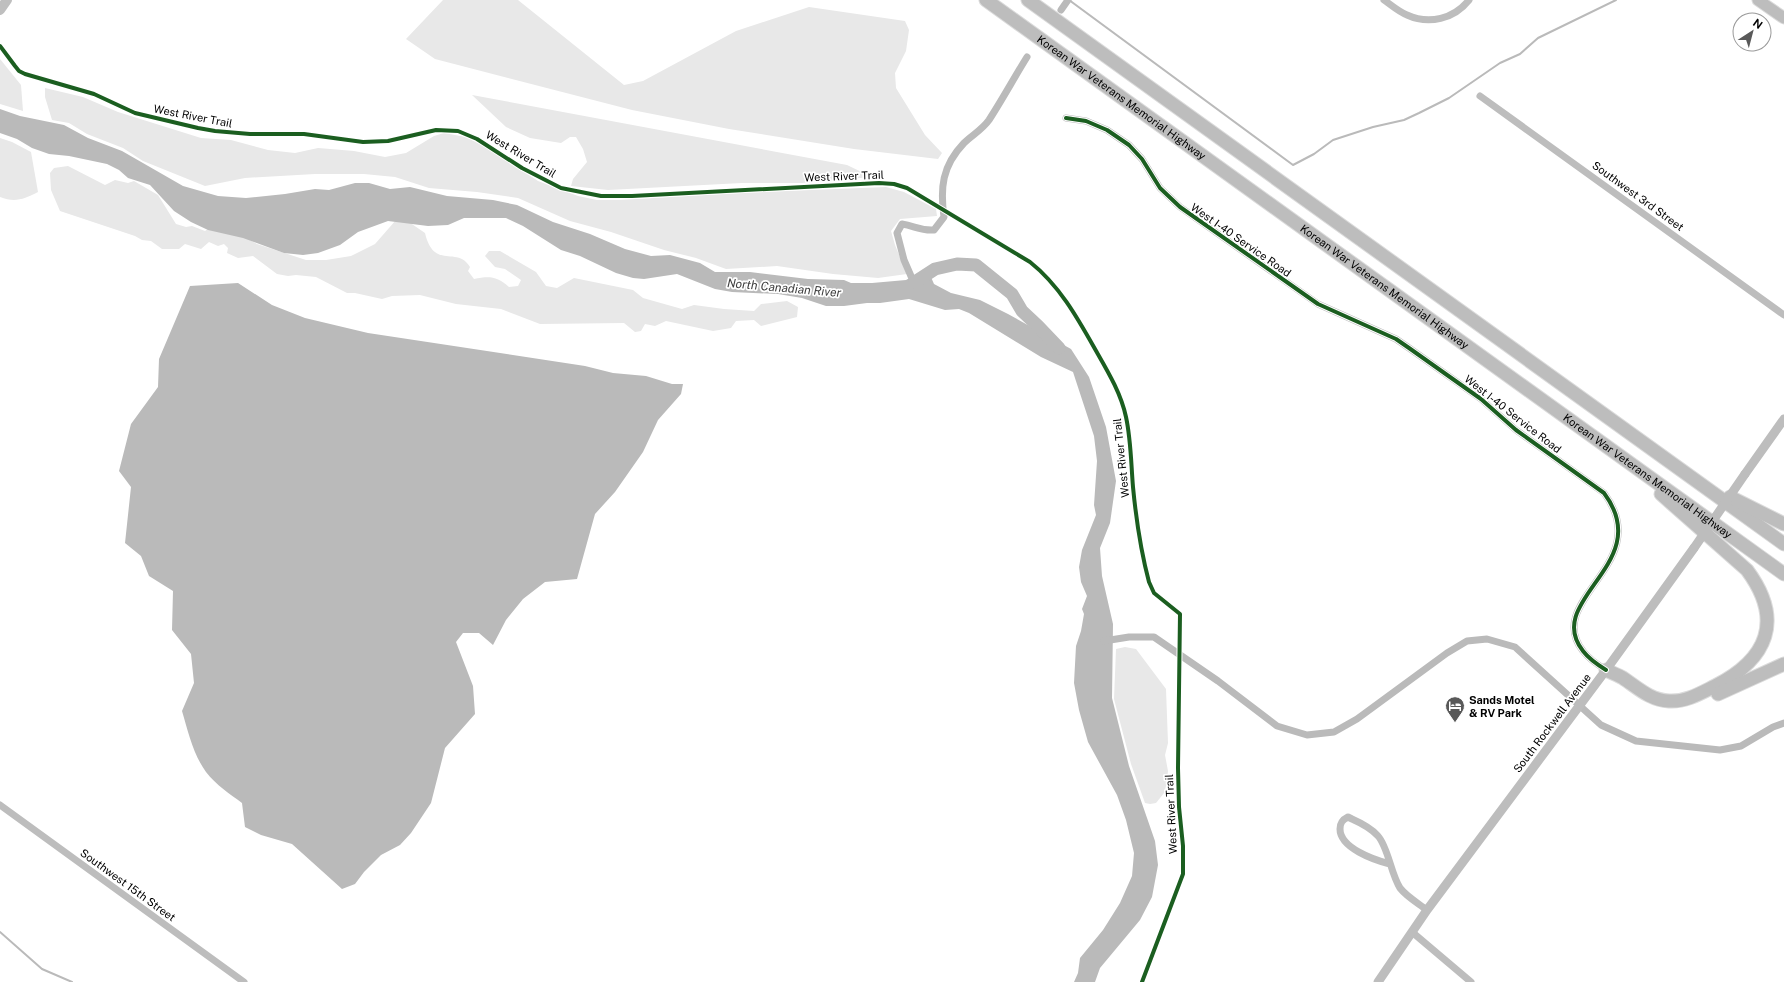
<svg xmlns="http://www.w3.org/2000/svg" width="1784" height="982" font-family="'Public Sans',sans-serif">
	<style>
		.green { fill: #e8e8e8 }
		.water { fill: #bababa }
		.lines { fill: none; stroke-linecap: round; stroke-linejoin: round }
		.stream { stroke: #bababa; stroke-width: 2 }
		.canal { stroke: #bababa; stroke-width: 7 }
		.river { stroke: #bababa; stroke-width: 13 }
		.primary-casing { stroke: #dbdbdb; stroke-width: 13 }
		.motorway-casing { stroke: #dbdbdb; stroke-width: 15 }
		.minor { stroke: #bdbdbd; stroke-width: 7 }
		.tertiary { stroke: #bdbdbd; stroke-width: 9 }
		.secondary { stroke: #bfbfbf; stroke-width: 10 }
		.primary { stroke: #bdbdbd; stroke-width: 11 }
		.motorway { stroke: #bdbdbd; stroke-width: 13 }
		.tertiary-bridge { stroke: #bdbdbd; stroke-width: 9 }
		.cycleway-casing { stroke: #fff; stroke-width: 6 }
		.cycleway { stroke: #1b5e20; stroke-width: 4 }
		.labels { text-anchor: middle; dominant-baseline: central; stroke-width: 3.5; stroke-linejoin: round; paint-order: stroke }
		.street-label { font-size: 11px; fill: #000; stroke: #fff }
		.poi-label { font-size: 11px; font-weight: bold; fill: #000; stroke: #fff; text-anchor: start }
		.water-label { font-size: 12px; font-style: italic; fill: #3d3d3d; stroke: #fff }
	</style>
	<rect width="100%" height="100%" fill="#fff"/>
	<g class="green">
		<polygon points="443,0 518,0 624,85 643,81 736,31 809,7 905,21 909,30 906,51 895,73 896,88 925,135 942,153 938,159 854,149 729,129 632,110 435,59 406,39"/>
		<polygon points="0,59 21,85 23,111 0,104"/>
		<polygon points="45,88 83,97 118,112 201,138 231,140 268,150 295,153 318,148 354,151 385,157 406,153 434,136 444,133 466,137 495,152 538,181 578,196 597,200 619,200 740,193 886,187 904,192 936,209 937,216 900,219 891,231 895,245 907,274 878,278 833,274 777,266 726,269 696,258 664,250 611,232 570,221 518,198 477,192 429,188 395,177 364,174 315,174 245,178 205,186 143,161 123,148 87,134 69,123 52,120 45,97"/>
		<polygon points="472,95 847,165 872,177 802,183 742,183 608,190 571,186 573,179 587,162 583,149 576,137 570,137 561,143 530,138 506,127"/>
		<path d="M0 138 12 142 31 152 38 192C24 199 15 203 0 197Z"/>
		<path d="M68 166 105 185 115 180 128 183 134 181 158 195 176 224 186 227 192 226 205 231 214 225H224L257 244 306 260H326L351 256 375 244 396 220H406L425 233C434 271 457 245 470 267L468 271 474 279C489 276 497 276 509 287L518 286 521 280 505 269 495 267 485 256 489 251H500L536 272 546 286 557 288 574 278 633 290 643 298 682 309 694 305 724 309 754 311 761 304 787 301 798 307 797 317 761 326 754 320 736 321 731 328 713 331 666 321 655 326 645 324 641 331 635 332 624 323 540 324 501 309 456 304 420 295 392 296 382 299 355 293H347L316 277 296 275 288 276 277 274 253 256 238 258 227 253 228 248 224 244 218 246 209 242 201 249 185 244 179 249H162L151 241 142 240 135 236 60 211 51 190 50 173 54 168Z"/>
		<polygon points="1125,647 1136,649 1166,689 1168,743 1165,755 1168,771 1166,786 1164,793 1156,803 1150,804 1145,803 1131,764 1114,699 1116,649"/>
	</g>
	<g class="water">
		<polygon points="0,109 20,116 64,125 88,138 122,151 183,186 218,196 246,198 285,194 315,189 329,190 355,183 369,183 390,189 410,187 447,196 493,200 517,205 553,222 590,234 625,249 651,256 670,255 700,263 715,272 750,272 808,279 844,280 851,283 872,283 906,280 927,268 934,284 951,293 980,300 1008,314 1071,349 1089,377 1106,427 1116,481 1110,523 1100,548 1102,576 1113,624 1112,698 1129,766 1155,841 1158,865 1152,897 1140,920 1100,968 1095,982 1074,982 1078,973 1080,958 1103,930 1120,903 1132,876 1134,853 1126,820 1117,795 1088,742 1079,710 1074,683 1076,646 1081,631 1084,614 1082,609 1087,596 1081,582 1079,567 1082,550 1096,515 1094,505 1097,461 1094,436 1073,372 1041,357 969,313 959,309 945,310 909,299 880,303 867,303 844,306 826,306 802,298 778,294 732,292 715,289 677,274 644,279 633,278 616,273 580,256 561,250 523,226 506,218 464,218 448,225 428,226 388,221 358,232 340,245 318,253 303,255 284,253 243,238 208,230 191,222 174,211 150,185 128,178 119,170 107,164 69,156 49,154 32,148 17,139 0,133"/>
		<path d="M238 283 272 305 305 318 368 333 585 366 613 373 646 376 672 384H683L681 394 658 420 643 452 615 492 595 514 577 579 545 582 523 599 506 620 493 645 479 633H463L456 642 473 686 475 714 445 748 431 803 411 833 400 845 381 855 364 872 355 884 342 889 292 844 261 835 245 827 242 803C230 794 216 785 206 772 193 754 188 731 182 711L194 683 191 654 172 630 173 591 149 576 141 556 125 543 131 487 119 471 131 424 158 387 159 359 190 286Z"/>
	</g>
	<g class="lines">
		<g class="stream">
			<polyline points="1069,0 1293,165 1314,154 1333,140 1373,127 1404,120 1419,113 1449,98 1500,63 1520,54 1538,38 1616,0"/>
			<polyline points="0,932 42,969 72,982"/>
		</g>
		<g class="canal">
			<polyline points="1061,10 1068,0"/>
			<path d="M914 283 904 260 897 233 902 224C915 226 920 231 934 230L944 217C940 188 942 166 964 143 972 135 982 130 989 120 1002 100 1014 78 1027 57"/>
			<polyline points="1104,641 1129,637 1154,637 1218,681 1277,726 1307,735 1334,732 1357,719 1447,653 1467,641 1487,639 1515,647 1601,725 1636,741 1720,750 1741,746 1773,727 1784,723"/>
		</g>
		<polyline class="river" points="915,282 935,269 957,264 976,265 1012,294 1022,311 1038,326 1059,348"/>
		<defs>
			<polyline id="primary" points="1758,0 1784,18"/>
			<g id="motorway">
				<path id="s1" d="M986 0 1784 574"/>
				<polyline points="1028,0 1784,544"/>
				<polyline points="1730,497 1784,524"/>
				<path d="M1606 670C1612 673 1618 675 1623 678 1638 688 1650 700 1669 701 1686 702 1701 693 1715 686 1768 659 1784 620 1747 570L1661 494"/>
				<polyline points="1718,694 1784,664"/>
			</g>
		</defs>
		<use href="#primary" class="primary-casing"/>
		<use href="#motorway" class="motorway-casing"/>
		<g class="minor">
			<path d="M1384 0C1391 5 1399 12 1407 15 1429 25 1454 19 1469 0"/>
			<polyline points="1480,96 1784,315"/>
			<path d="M1066 118 1086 121 1107 130 1129 145 1142 159 1160 188 1180 207 1318 304 1396 339 1409 348 1481 399 1516 430 1604 493C1657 564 1542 599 1583 651 1589 659 1598 665 1606 670"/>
			<polyline points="0,805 244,982"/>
			<path d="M1390 864C1374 860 1340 848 1340 829 1340 823 1342 820 1348 817L1352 819C1361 823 1372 829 1378 836 1388 847 1391 874 1400 888 1407 897 1418 903 1427 910"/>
			<polyline points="1412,932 1471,982"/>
		</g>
		<g class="tertiary">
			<polyline points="1745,474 1784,419"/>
			<polyline points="1378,982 1427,910 1606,670 1694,548"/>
		</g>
		<polyline class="secondary" points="0,10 7,0"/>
		<use href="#primary" class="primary"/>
		<use href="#motorway" class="motorway"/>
		<polyline class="tertiary-bridge" points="1694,548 1745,474"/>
		<defs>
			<g id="cycleway">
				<path d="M0 46 15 66 19 71 25 74 94 94 135 113 198 128 215 131 250 134H304L363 142 388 141 436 130 458 131 477 139 522 168 561 188 601 196H632L879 183 894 184 907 188 1030 262C1059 285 1077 317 1095 349 1107 370 1121 393 1126 417 1131 440 1131 463 1133 487 1136 518 1141 552 1149 582L1154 593 1180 614 1178 768 1179 807 1183 846V874L1142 982"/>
				<path d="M1066 118 1086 121 1107 130 1129 145 1142 159 1160 188 1180 207 1318 304 1396 339 1409 348 1481 399 1516 430 1604 493C1657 564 1542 599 1583 651 1589 659 1598 665 1606 670"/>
			</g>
		</defs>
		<use href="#cycleway" class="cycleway-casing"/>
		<use href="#cycleway" class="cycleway"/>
	</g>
	<defs>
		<symbol id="hotel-pin" viewBox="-11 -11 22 30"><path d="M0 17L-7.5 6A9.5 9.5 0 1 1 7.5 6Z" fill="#595959" stroke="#fff"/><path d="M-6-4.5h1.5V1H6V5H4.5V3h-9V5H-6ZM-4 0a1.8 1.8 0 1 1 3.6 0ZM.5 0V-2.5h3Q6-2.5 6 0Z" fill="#fff"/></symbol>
	</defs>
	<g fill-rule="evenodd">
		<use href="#hotel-pin" x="1444" y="695" width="22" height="30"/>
	</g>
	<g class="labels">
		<g class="street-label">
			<text stroke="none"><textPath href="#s1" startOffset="167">Korean War Veterans Memorial Highway</textPath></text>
			<text transform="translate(193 116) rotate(11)">West River Trail</text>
			<text transform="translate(521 154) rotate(31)">West River Trail</text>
			<text transform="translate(844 176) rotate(-2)">West River Trail</text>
			<text transform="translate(1638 196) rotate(36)">Southwest 3rd Street</text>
			<text transform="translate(1241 240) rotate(35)">West I-40 Service Road</text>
			<text stroke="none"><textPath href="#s1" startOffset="491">Korean War Veterans Memorial Highway</textPath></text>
			<text transform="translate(1513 414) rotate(38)">West I-40 Service Road</text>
			<text transform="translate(1121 458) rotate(-96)">West River Trail</text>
			<text stroke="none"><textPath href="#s1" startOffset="815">Korean War Veterans Memorial Highway</textPath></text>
			<text transform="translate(1552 723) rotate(-53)">South Rockwell Avenue</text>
			<text transform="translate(1171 814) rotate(-93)">West River Trail</text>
			<text transform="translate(128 885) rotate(36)">Southwest 15th Street</text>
		</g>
		<g class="poi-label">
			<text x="1469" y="700">Sands Motel<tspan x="1469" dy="13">&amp; RV Park</tspan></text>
		</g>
		<g class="water-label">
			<text transform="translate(784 288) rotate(5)">North Canadian River</text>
		</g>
	</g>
	<g transform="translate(1752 32) rotate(36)"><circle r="19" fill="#ffffff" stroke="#999999"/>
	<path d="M0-3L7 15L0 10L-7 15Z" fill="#595959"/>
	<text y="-6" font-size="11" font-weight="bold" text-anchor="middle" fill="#000000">N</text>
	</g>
</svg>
